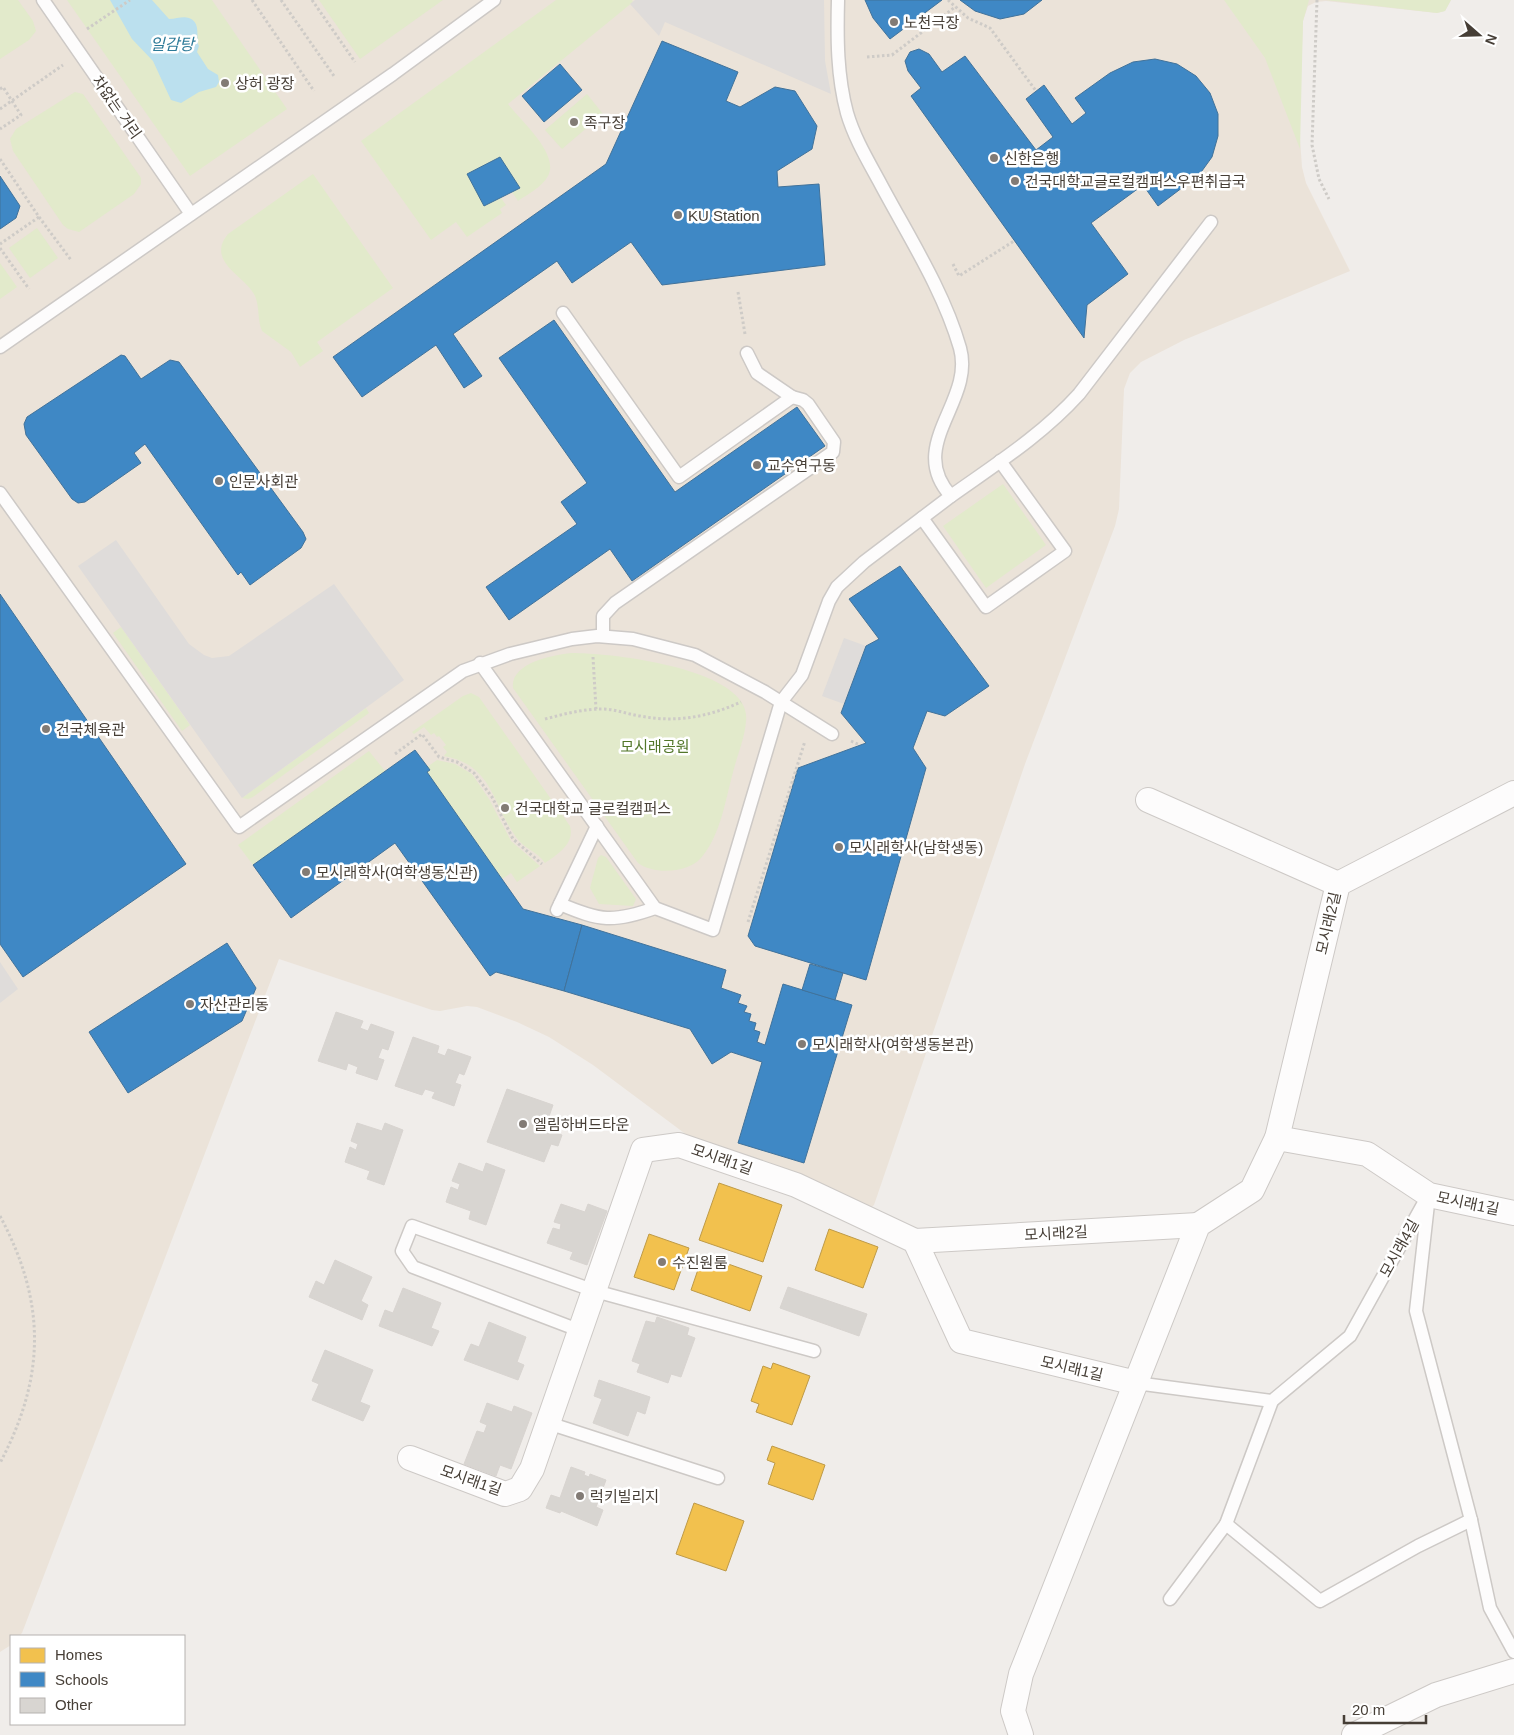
<svg xmlns="http://www.w3.org/2000/svg" width="1514" height="1735" font-family="Arial,'Noto Sans KR',sans-serif">
	<style>
		.education { fill: #ebe3d9 }
		.green { fill: #e2eacb }
		.parking { fill: #dfdcda }
		.water { fill: #bbe0ee }
		.homes { fill: #f2c14e; stroke: #be9a47 }
		.schools { fill: #3f88c5; stroke: #41729a }
		.building { fill: #d8d5d1; stroke: #d8d4d0 }
		.lines { fill: none; stroke-linecap: round; stroke-linejoin: round }
		.service-casing { stroke: #cdc9c6; stroke-width: 15 }
		.minor-casing { stroke: #cdc9c6; stroke-width: 26 }
		.path { stroke: #cecbc7; stroke-width: 3; stroke-dasharray: 2.5 2.5; stroke-linecap: butt }
		.service { stroke: #fdfcfc; stroke-width: 12 }
		.minor { stroke: #fdfcfc; stroke-width: 24 }
		.poi-dot { fill: #827b75; stroke: #fff; stroke-width: 2 }
		.labels { text-anchor: middle; dominant-baseline: central; stroke-width: 5; stroke-linejoin: round; paint-order: stroke }
		.poi-label { font-size: 15px; fill: #463e36; stroke: #fff; text-anchor: start }
		.street-label { font-size: 15px; fill: #463e36; stroke: #fff }
		.park-label { font-size: 15px; fill: #53772a; stroke: #fff }
		.water-label { font-size: 16px; font-style: italic; fill: #2c7a98; stroke: #fff }
	</style>
	<rect width="100%" height="100%" fill="#f0edea"/>
	<polygon class="education" points="0,0 1451,0 1445,11 1437,13 1326,1 1316,2 1308,6 1303,21 1299,125 1302,167 1306,183 1350,271 1184,340 1141,362 1130,373 1124,389 1119,509 1115,526 1025,764 874,1205 869,1209 707,1150 593,1065 549,1037 517,1022 477,1007 467,1006 440,1011 432,1010 279,959 22,1633 19,1636 11,1636 11,1645 0,1652"/>
	<g class="green">
		<polygon points="0,0 18,0 33,21 36,31 29,40 0,59"/>
		<polygon points="67,0 212,0 287,109 190,176"/>
		<polygon points="319,0 443,0 360,59"/>
		<path d="M556 0H632L633 2 508 104C520 120 560 154 548 176 542 187 528 194 518 201L512 192 519 188 500 157 467 174 501 198 506 205 500 209 502 213 467 237 456 222 431 240 361 141Z"/>
		<polygon points="1224,0 1309,0 1303,21 1300,149 1265,58"/>
		<polygon points="1326,0 1451,0 1445,11 1437,13"/>
		<polygon points="75,92 83,94 141,178 141,184 134,194 79,232 68,229 63,225 13,151 10,139 16,129"/>
		<polygon points="587,94 603,114 562,149 545,130"/>
		<path d="M313 174 393 288 317 342 323 351 300 367 291 352 262 331C257 320 260 308 255 296 246 276 205 262 228 234Z"/>
		<polygon points="37,228 58,258 30,278 9,248"/>
		<polygon points="0,263 17,287 0,299"/>
		<polygon points="1003,484 1046,545 986,588 943,526"/>
		<polygon points="121,627 190,725 182,731 113,633"/>
		<path d="M571 653C611 653 720 666 742 703 745 708 747 715 746 721 745 736 739 751 735 765 726 795 722 834 701 858 688 873 654 875 638 863L513 688C510 663 553 655 571 653Z"/>
		<path d="M471 693 479 697 570 826C575 844 557 855 545 863 538 852 523 848 516 837 492 804 493 765 444 756L447 752 443 747 446 745 439 736 437 737 434 733 431 735 424 727 414 734 412 732 463 696Z"/>
		<polygon points="366,708 369,713 253,797 248,799 242,798"/>
		<polygon points="369,751 385,771 253,865 238,845"/>
		<polygon points="437,760 455,764 472,774 489,799 511,841 540,866 517,882 511,873 502,879 427,772 427,767"/>
		<polygon points="601,855 606,857 636,899 633,906 599,904 590,888 598,858"/>
	</g>
	<g class="parking">
		<polygon points="635,0 824,0 825,61 831,94 665,22 659,36 630,4"/>
		<polygon points="116,540 189,644 204,655 212,658 229,656 334,584 404,680 242,798 78,566"/>
		<polygon points="844,638 866,646 844,704 822,696"/>
		<polygon points="0,962 18,989 0,1003"/>
	</g>
	<path class="water" d="M110 0H152L169 19C176 19 183 16 189 18 202 23 195 38 199 46L197 52 208 69 218 75 219 82 216 87 199 92 181 103 171 100 153 61 132 39Z"/>
	<g class="homes">
		<polygon points="719,1183 782,1205 763,1262 699,1240"/>
		<polygon points="829,1229 878,1247 863,1288 815,1270"/>
		<polygon points="649,1234 689,1248 674,1290 634,1277"/>
		<polygon points="703,1255 762,1276 750,1311 691,1290"/>
		<polygon points="773,1363 810,1376 792,1425 756,1412 759,1404 751,1401 763,1366 771,1369"/>
		<polygon points="772,1446 825,1465 813,1500 768,1484 775,1463 767,1460"/>
		<polygon points="694,1503 744,1521 726,1571 676,1554"/>
	</g>
	<g class="schools">
		<polygon points="865,0 942,0 890,39 873,18"/>
		<polygon points="960,0 1042,0 1024,14 1000,19 975,11"/>
		<polygon points="662,41 738,72 726,101 740,107 775,87 795,91 817,126 812,149 777,171 778,187 819,184 825,265 662,285 631,242 572,283 557,261 453,334 482,376 464,388 436,345 362,397 333,357 606,164"/>
		<polygon points="919,49 929,54 942,72 965,56 1036,150 1053,137 1026,99 1044,85 1072,124 1086,113 1075,98 1110,73 1133,62 1155,59 1177,64 1196,76 1210,93 1218,114 1218,136 1212,157 1199,175 1158,206 1143,185 1091,223 1128,274 1087,305 1084,338 911,96 921,88 908,71 905,61 910,52"/>
		<polygon points="560,64 582,90 544,122 522,96"/>
		<polygon points="500,157 520,188 484,206 467,174"/>
		<polygon points="0,176 20,206 16,218 0,229"/>
		<polygon points="554,320 675,492 797,407 825,446 632,581 610,549 509,620 486,587 577,524 561,502 587,483 499,358"/>
		<polygon points="121,355 125,356 141,379 170,360 179,362 303,532 306,539 301,548 250,585 241,572 238,575 145,444 134,453 141,463 85,502 78,503 72,499 26,435 24,424 27,417"/>
		<polygon points="900,566 989,686 945,716 927,711 913,748 926,768 866,980 755,946 748,936 798,768 866,743 841,713 866,646 879,639 849,599"/>
		<polygon points="0,594 186,864 23,977 0,944"/>
		<polygon points="415,750 430,770 427,772 523,909 582,925 564,991 496,972 490,976 395,843 291,918 253,865"/>
		<polygon points="582,925 726,970 721,988 741,995 738,1003 747,1006 744,1012 751,1014 749,1021 756,1023 754,1030 760,1032 757,1042 765,1045 783,984 852,1005 804,1163 738,1143 762,1062 731,1052 712,1064 690,1029 564,991"/>
		<polygon points="227,943 256,988 242,1021 128,1093 89,1032"/>
		<polygon points="810,964 843,973 835,1000 802,990"/>
	</g>
	<g class="building">
		<polygon points="336,1012 363,1021 360,1028 368,1031 371,1024 394,1032 388,1050 382,1048 378,1058 384,1060 377,1080 356,1073 358,1067 348,1063 346,1070 318,1061"/>
		<polygon points="413,1037 439,1046 437,1053 445,1056 448,1049 471,1057 464,1075 459,1073 455,1083 461,1085 454,1106 432,1098 435,1092 425,1089 422,1095 395,1086"/>
		<polygon points="507,1089 553,1105 547,1122 559,1126 556,1133 562,1135 558,1146 551,1144 544,1162 487,1142"/>
		<polygon points="357,1123 382,1131 385,1123 403,1130 384,1185 367,1179 370,1171 345,1162 350,1147 356,1150 358,1144 351,1141"/>
		<polygon points="459,1163 483,1172 486,1163 505,1170 486,1225 469,1219 471,1211 446,1202 451,1187 458,1190 460,1184 452,1181"/>
		<polygon points="561,1204 585,1212 588,1204 607,1211 587,1265 570,1259 573,1252 547,1243 553,1228 560,1230 561,1224 554,1222"/>
		<polygon points="335,1260 372,1277 361,1301 368,1305 362,1320 309,1297 316,1281 324,1285"/>
		<polygon points="788,1287 867,1314 859,1336 780,1308"/>
		<polygon points="403,1288 441,1303 431,1328 439,1331 432,1346 379,1326 385,1310 393,1313"/>
		<polygon points="657,1317 689,1328 687,1335 695,1338 681,1377 671,1374 668,1383 637,1372 640,1364 632,1361 646,1321 655,1323"/>
		<polygon points="489,1322 526,1337 517,1362 524,1365 518,1380 464,1360 471,1344 479,1347"/>
		<polygon points="325,1350 373,1370 360,1402 370,1406 363,1421 312,1400 319,1384 312,1381"/>
		<polygon points="599,1380 650,1397 645,1414 637,1411 628,1436 593,1423 602,1399 594,1396"/>
		<polygon points="487,1403 512,1412 514,1406 532,1413 511,1469 500,1465 496,1476 464,1464 477,1431 484,1433 487,1425 480,1422"/>
		<polygon points="571,1467 585,1472 584,1475 589,1477 590,1474 606,1480 596,1507 603,1510 597,1526 561,1511 560,1513 546,1508 551,1495 560,1498"/>
	</g>
	<g class="lines">
		<defs>
			<g id="service">
				<polyline points="43,0 191,214"/>
				<polyline points="563,313 679,477 792,397 757,373 747,353"/>
				<polyline points="0,347 393,74 494,0"/>
				<polyline points="0,493 239,827 463,671 510,654 572,639 597,636 633,639 695,655 765,692 832,734"/>
				<path d="M951 496C996 464 1042 435 1079 394L1211 222"/>
				<polyline points="922,518 986,607 1065,551 1000,461"/>
				<polyline points="603,636 603,616 615,603 833,452 834,442 808,404 803,400 792,397"/>
				<path d="M480 663 655 908 713 930 781 702 802 675 829 601 837 587 864 562 951 496C905 445 975 402 960 348 943 289 907 234 879 181 867 159 854 137 847 113 837 76 837 38 838 0"/>
				<path d="M560 904C600 921 613 923 655 908"/>
				<polyline points="557,910 597,826"/>
				<polyline points="1429,1195 1416,1311 1471,1520 1490,1608 1514,1652"/>
				<polyline points="581,1331 413,1267 402,1251 412,1226 595,1291 814,1351"/>
				<polyline points="1136,1383 1272,1401"/>
				<polyline points="548,1423 718,1478"/>
				<polyline points="1226,1524 1272,1401 1350,1336 1425,1201"/>
				<polyline points="1170,1599 1226,1524 1320,1601 1418,1546 1471,1520"/>
			</g>
			<g id="minor">
				<polyline points="1148,800 1338,884"/>
				<polyline points="1277,1138 1338,884 1514,793"/>
				<polyline points="915,1241 1198,1225"/>
				<polyline points="410,1458 505,1494 520,1489 532,1469 548,1423 643,1150 679,1145 796,1185 915,1241 961,1341 1136,1383"/>
				<polyline points="1021,1735 1013,1711 1021,1674 1198,1225 1252,1190 1277,1138 1367,1154 1429,1195 1514,1213"/>
				<polyline points="1354,1735 1436,1695 1514,1671"/>
			</g>
		</defs>
		<use href="#service" class="service-casing"/>
		<use href="#minor" class="minor-casing"/>
		<g class="path">
			<polyline points="252,0 314,91"/>
			<polyline points="281,0 334,76"/>
			<polyline points="312,0 355,62"/>
			<polyline points="948,0 968,18 990,28 1036,91"/>
			<polyline points="1317,0 1312,145 1319,179 1329,199"/>
			<polyline points="87,29 130,0"/>
			<polyline points="867,57 892,55 955,7"/>
			<polyline points="0,89 3,87 21,115 0,129"/>
			<polyline points="0,109 63,65"/>
			<polyline points="0,159 39,217 0,244"/>
			<polyline points="39,217 71,260"/>
			<polyline points="0,248 29,289"/>
			<polyline points="953,264 959,276 1014,241"/>
			<polyline points="738,292 745,334"/>
			<polyline points="593,657 596,709"/>
			<path d="M545 719C564 714 583 709 602 709 615 709 627 714 640 716 676 723 708 717 741 702"/>
			<polyline points="851,741 860,745"/>
			<polyline points="395,754 422,734 439,757 457,762 474,773 492,797 513,839 542,864"/>
			<polyline points="748,922 805,741"/>
			<path d="M0 1216C46 1302 46 1376 0 1463"/>
		</g>
		<use href="#service" class="service"/>
		<use href="#minor" class="minor"/>
	</g>
	<g class="poi-dot">
		<circle cx="894" cy="22" r="5"/>
		<circle cx="225" cy="83" r="5"/>
		<circle cx="574" cy="122" r="5"/>
		<circle cx="994" cy="158" r="5"/>
		<circle cx="1015" cy="181" r="5"/>
		<circle cx="678" cy="215" r="5"/>
		<circle cx="757" cy="465" r="5"/>
		<circle cx="219" cy="481" r="5"/>
		<circle cx="46" cy="729" r="5"/>
		<circle cx="505" cy="808" r="5"/>
		<circle cx="839" cy="847" r="5"/>
		<circle cx="306" cy="872" r="5"/>
		<circle cx="190" cy="1004" r="5"/>
		<circle cx="802" cy="1044" r="5"/>
		<circle cx="523" cy="1124" r="5"/>
		<circle cx="662" cy="1262" r="5"/>
		<circle cx="580" cy="1496" r="5"/>
	</g>
	<g class="labels">
		<g class="poi-label">
			<text x="904" y="22">노천극장</text>
			<text x="235" y="83">상허 광장</text>
			<text x="584" y="122">족구장</text>
			<text x="1004" y="158">신한은행</text>
			<text x="1025" y="181">건국대학교글로컬캠퍼스우편취급국</text>
			<text x="688" y="215">KU Station</text>
			<text x="767" y="465">교수연구동</text>
			<text x="229" y="481">인문사회관</text>
			<text x="56" y="729">건국체육관</text>
			<text x="515" y="808">건국대학교 글로컬캠퍼스</text>
			<text x="849" y="847">모시래학사(남학생동)</text>
			<text x="316" y="872">모시래학사(여학생동신관)</text>
			<text x="200" y="1004">자산관리동</text>
			<text x="812" y="1044">모시래학사(여학생동본관)</text>
			<text x="533" y="1124">엘림하버드타운</text>
			<text x="672" y="1262">수진원룸</text>
			<text x="590" y="1496">럭키빌리지</text>
		</g>
		<g class="street-label">
			<text transform="translate(117 107) rotate(55)">차없는 거리</text>
			<text transform="translate(1328 923) rotate(-77)">모시래2길</text>
			<text transform="translate(722 1159) rotate(19)">모시래1길</text>
			<text transform="translate(1468 1203) rotate(12)">모시래1길</text>
			<text transform="translate(1056 1233) rotate(-3)">모시래2길</text>
			<text transform="translate(1399 1248) rotate(-61)">모시래4길</text>
			<text transform="translate(1072 1368) rotate(13)">모시래1길</text>
			<text transform="translate(471 1480) rotate(19)">모시래1길</text>
		</g>
		<g class="park-label">
			<text x="655" y="746">모시래공원</text>
		</g>
		<g class="water-label">
			<text x="172" y="44">일감탕</text>
		</g>
	</g>
	<rect x="10" y="1635" width="175" height="90" fill="#ffffff" stroke="#b5b2af"/>
	<rect x="20" y="1648" width="25" height="15" fill="#f2c14e" stroke="#b5b2af"/>
	<text x="55" y="1660" font-size="15" fill="#463e36">Homes</text>
	<rect x="20" y="1672" width="25" height="15" fill="#3f88c5" stroke="#b5b2af"/>
	<text x="55" y="1685" font-size="15" fill="#463e36">Schools</text>
	<rect x="20" y="1698" width="25" height="15" fill="#d8d5d1" stroke="#b5b2af"/>
	<text x="55" y="1710" font-size="15" fill="#463e36">Other</text>
	<g transform="translate(1479 35) rotate(110)" stroke="#ffffff" stroke-width="4" paint-order="stroke">
	<path d="M0-4L9 19L0 12L-9 19Z" fill="#463e36"/>
	<text y="-8" font-size="14" font-weight="bold" text-anchor="middle" fill="#463e36">N</text>
	</g>
	<path d="M1344 1715v8h82v-8" fill="none" stroke="#463e36" stroke-width="2.5"/>
	<text x="1352" y="1715" font-size="15" fill="#463e36" stroke="#ffffff" stroke-width="4" paint-order="stroke">20 m</text>
</svg>
